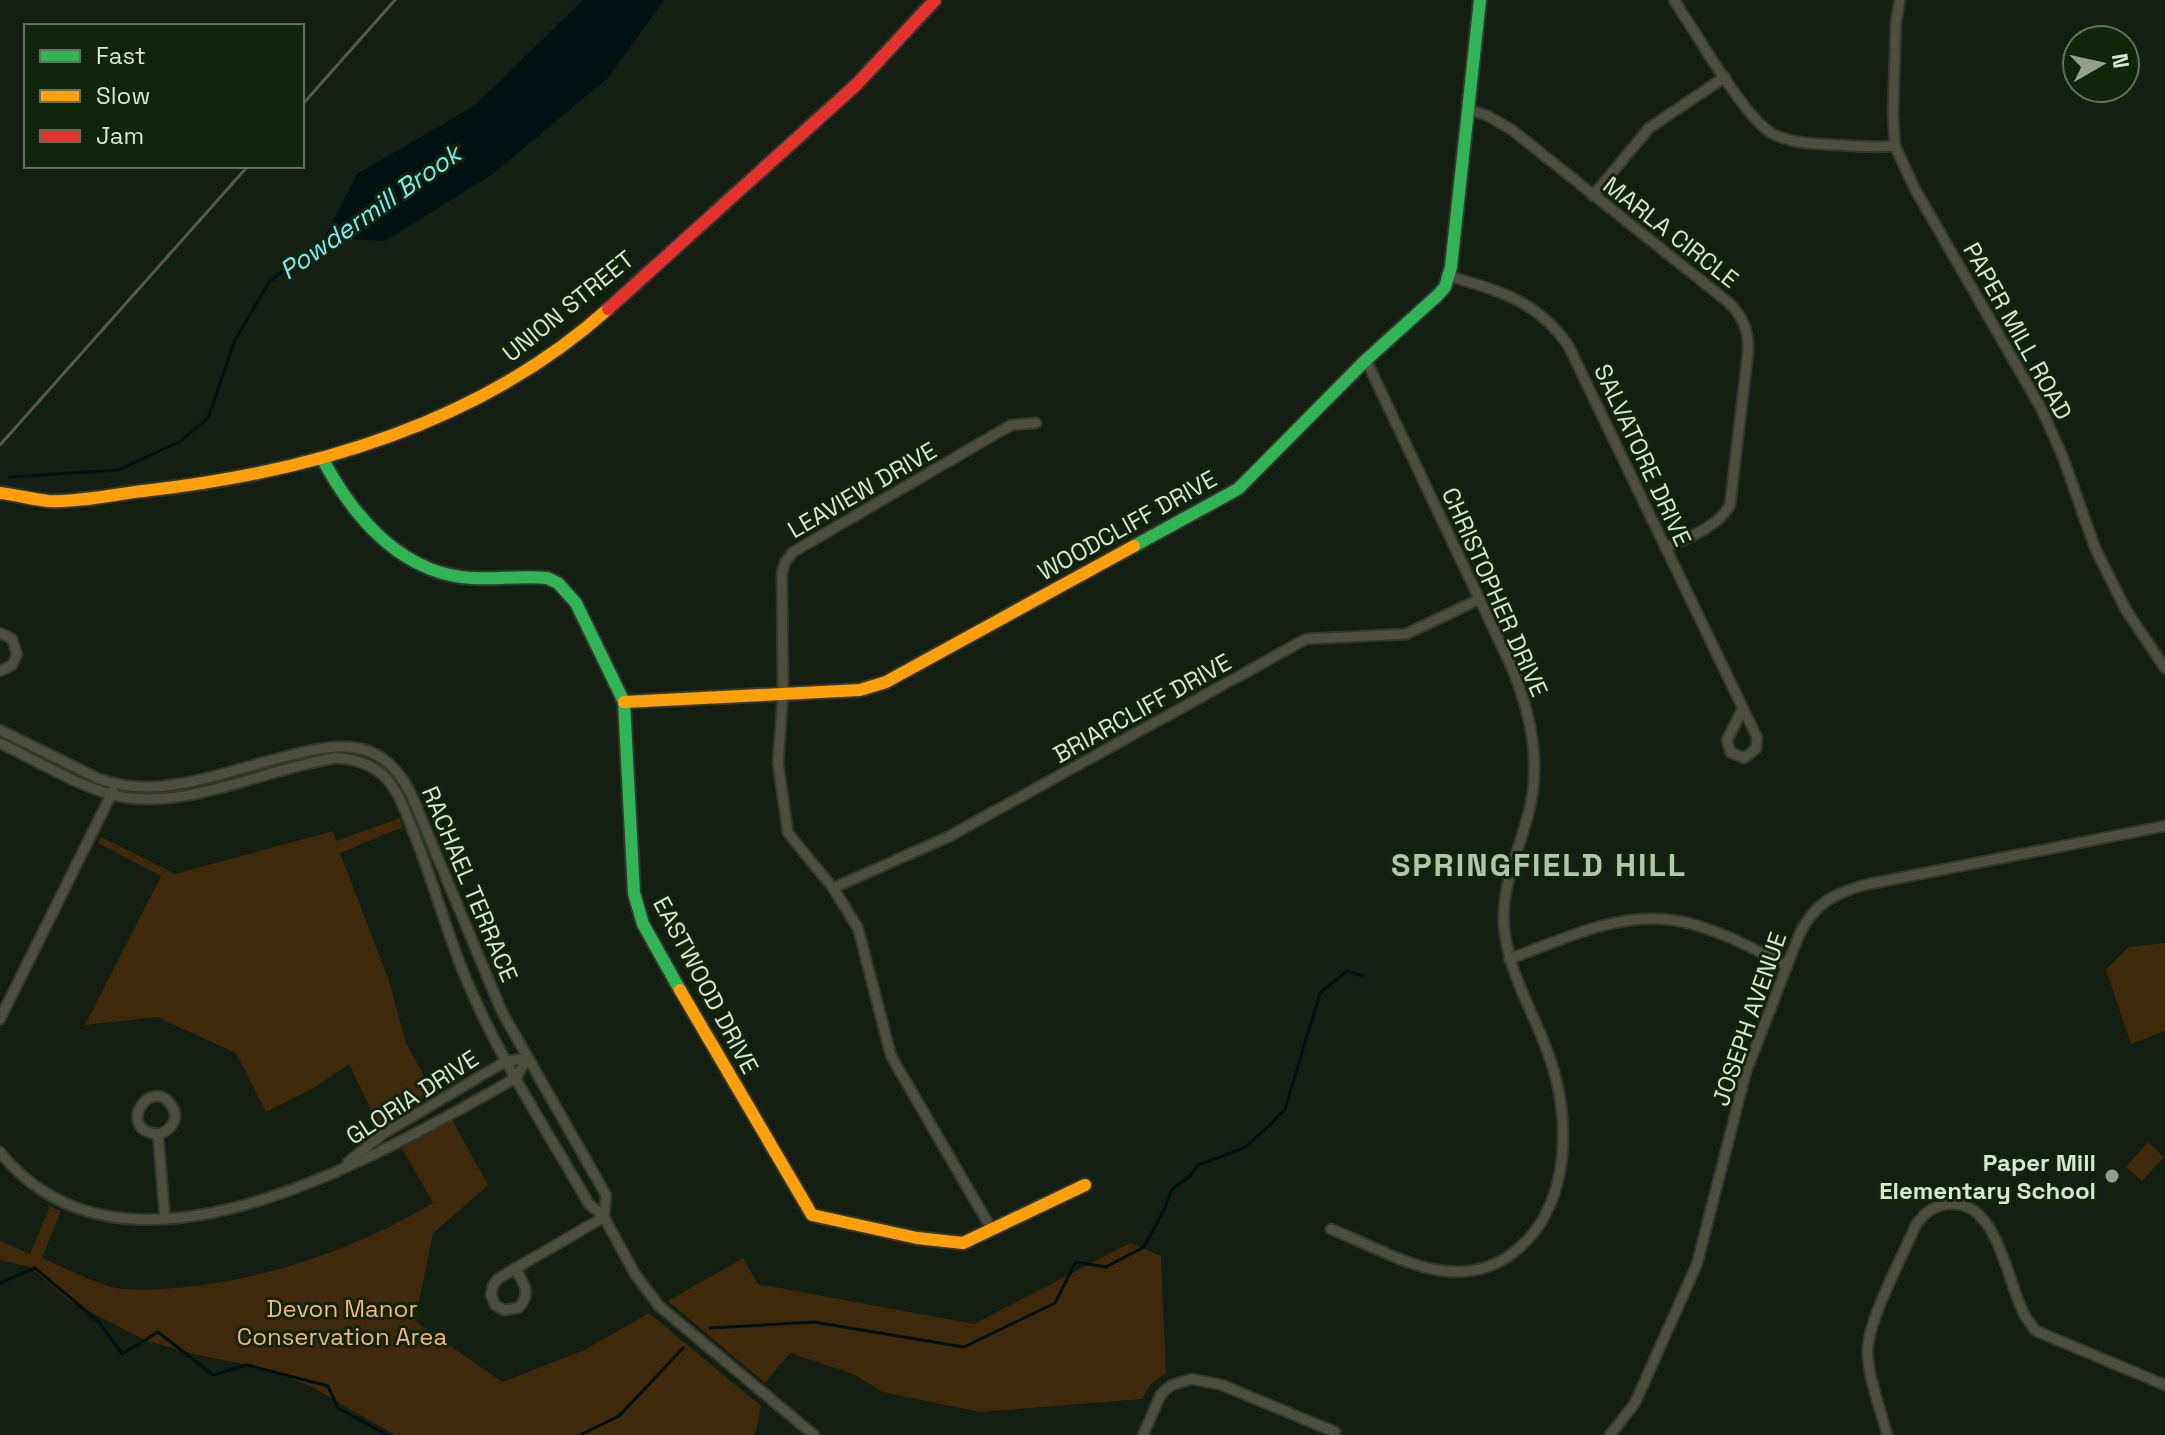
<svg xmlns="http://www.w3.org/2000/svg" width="2165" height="1435" font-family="'Space Grotesk',sans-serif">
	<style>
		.green { fill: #3e290b }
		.water { fill: #021213 }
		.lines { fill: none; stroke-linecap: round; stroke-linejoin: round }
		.stream { stroke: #021213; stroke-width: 3 }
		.street-casing { stroke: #31392e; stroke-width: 13 }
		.fast-casing { stroke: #31392e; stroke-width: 16 }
		.slow-casing { stroke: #31392e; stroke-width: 16 }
		.jam-casing { stroke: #31392e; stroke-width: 16 }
		.street { stroke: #4d4e40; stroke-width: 9 }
		.fast { stroke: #30b455; stroke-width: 12 }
		.slow { stroke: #ff9f0a; stroke-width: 12 }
		.jam { stroke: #e5322d; stroke-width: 12 }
		.rail { stroke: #56594d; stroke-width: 3 }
		.poi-dot { fill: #949f91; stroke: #13240c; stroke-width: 3 }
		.labels { text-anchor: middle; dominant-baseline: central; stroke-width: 6; stroke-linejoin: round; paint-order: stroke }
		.street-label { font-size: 24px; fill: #d9e5d5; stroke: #13240c }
		.poi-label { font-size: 24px; font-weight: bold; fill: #d9e5d5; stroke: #13240c; text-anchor: end }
		.park-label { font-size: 24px; fill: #f0b977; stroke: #13240c }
		.water-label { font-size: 26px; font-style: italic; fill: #7aebf7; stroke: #13240c }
		.district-label { font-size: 32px; font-weight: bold; letter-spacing: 2px; fill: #b1c7a9; stroke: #13240c }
	</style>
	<rect width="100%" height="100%" fill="#151e12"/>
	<g class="green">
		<polygon points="400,818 403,827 340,853 389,981 406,1043 433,1092 379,1126 349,1064 310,1090 266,1112 236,1053 157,1017 85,1025 161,876 98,843 101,837 175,874 333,831 336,841"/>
		<polygon points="2165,943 2165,1031 2131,1044 2106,970 2129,947"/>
		<path d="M452 1120 488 1185 433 1233 415 1321 502 1382 585 1350 649 1313 761 1406 755 1435H395L310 1386 268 1369 198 1355 147 1341 71 1302 30 1267 0 1260V1241L30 1254 50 1206 61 1211 42 1258C61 1266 104 1288 122 1289 226 1294 345 1256 433 1203L402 1148Z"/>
		<polygon points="2148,1142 2164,1157 2142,1181 2126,1167"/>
		<polygon points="1130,1243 1161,1256 1166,1373 1151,1384 1142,1399 980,1412 883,1392 853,1374 790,1353 765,1383 668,1301 743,1258 758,1284 974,1324"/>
	</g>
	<polygon class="water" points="583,0 664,0 608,78 491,175 385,241 324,238 357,174 474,106"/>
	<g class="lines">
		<g class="stream">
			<polyline points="9,477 118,470 181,441 208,418 235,340 269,282 327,236"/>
			<polyline points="0,1283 35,1268 99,1322 122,1354 158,1332 213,1375 247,1365 328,1386 338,1408 387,1435"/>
			<polyline points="710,1328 814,1322 964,1347 1055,1303 1076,1262 1106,1267 1144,1247 1164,1210 1172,1189 1190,1176 1198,1165 1244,1148 1270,1125 1285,1109 1320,993 1347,971 1363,976"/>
			<polyline points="580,1435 619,1416 683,1348"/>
		</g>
		<defs>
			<g id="street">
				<path d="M1674 0C1695 31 1744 118 1773 134 1794 144 1817 144 1840 145 1858 146 1877 148 1895 146"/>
				<polyline points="1900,0 1896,21 1893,114 1895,146 1915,189 2042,410 2064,460 2095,548 2126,610 2165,668"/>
				<path d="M1469 110 1488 116 1512 130 1728 302C1743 316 1749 331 1748 352L1730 505C1717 528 1689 537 1665 548"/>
				<polyline points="1593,196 1649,128 1725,77"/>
				<path d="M1449 276C1499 291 1536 300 1568 345L1753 729 1757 737 1756 749 1744 758 1730 752 1727 740 1742 710"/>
				<polyline points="0,633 12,639 17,654 12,665 0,671"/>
				<path d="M0 730 99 779C125 788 152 789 178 784 213 779 247 766 280 758 336 743 382 733 412 796L502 1012 606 1195 604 1217"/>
				<path d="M0 743C34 759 69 781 106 793 178 816 264 768 336 758 358 759 380 767 393 787 402 800 407 816 413 831 432 878 445 927 464 974 497 1055 546 1129 589 1204L604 1217 635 1274 659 1306 814 1435"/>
				<polyline points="833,888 948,837 1306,639 1406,634 1480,599"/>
				<path d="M1509 959C1570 937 1630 905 1695 925 1727 934 1757 951 1787 965"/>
				<polyline points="0,1019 113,791"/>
				<path d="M158 1134C114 1130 151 1075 171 1105 181 1118 171 1131 158 1134L165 1218"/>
				<path d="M0 1152C127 1310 384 1151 516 1078L527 1059"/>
				<polyline points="348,1162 383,1134 506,1061 527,1059"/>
				<path d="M1331 1229C1363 1242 1411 1268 1444 1271 1469 1274 1493 1268 1513 1253 1566 1212 1571 1137 1555 1075 1542 1024 1509 981 1504 927 1501 887 1518 853 1528 815 1542 764 1531 715 1512 668L1366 360"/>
				<polyline points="992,1230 891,1056 858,928 833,888 788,833 778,763 783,693 782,573 785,562 793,552 1011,425 1036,423"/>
				<path d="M515 1268C524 1283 532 1295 518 1308L504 1310 495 1305 491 1295 493 1285 499 1278 604 1217"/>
				<polyline points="1143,1435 1161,1394 1172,1385 1192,1379 1222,1385 1335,1432"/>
				<path d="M1610 1435 1635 1403 1697 1264 1746 1072 1799 935C1814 903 1836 892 1869 884L2165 826"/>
				<path d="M1887 1435C1881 1409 1865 1370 1868 1345 1872 1313 1902 1257 1916 1225 1925 1212 1935 1205 1951 1204 1999 1202 2007 1284 2025 1316 2028 1321 2032 1326 2036 1331L2165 1385"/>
			</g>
			<g id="fast">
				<path d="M322 458C351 513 396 568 461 577 490 581 518 575 547 578L558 583 576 603 624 702 634 893 643 924 680 990"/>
				<polyline points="1134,546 1238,489 1366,360 1438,295 1445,287 1451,267 1480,0"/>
			</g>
			<g id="slow">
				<path d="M0 493C16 495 32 499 48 501 75 503 122 493 151 490 317 471 482 422 608 309"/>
				<polyline points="624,702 860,690 886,682 1134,546"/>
				<polyline points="680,990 812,1215 917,1238 963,1243 1085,1185"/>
			</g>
			<polyline id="jam" points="608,309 857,84 935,0"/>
		</defs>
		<use href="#street" class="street-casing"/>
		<use href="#fast" class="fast-casing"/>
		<use href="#slow" class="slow-casing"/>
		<use href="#jam" class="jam-casing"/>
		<use href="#street" class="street"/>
		<use href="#fast" class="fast"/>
		<use href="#slow" class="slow"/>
		<use href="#jam" class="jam"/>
		<g class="rail">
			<polyline points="302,105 395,0"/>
			<polyline points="0,445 248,166"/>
		</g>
	</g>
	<circle class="poi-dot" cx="2112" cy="1176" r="8"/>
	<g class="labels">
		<g class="street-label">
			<text transform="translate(1671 232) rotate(38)">MARLA CIRCLE</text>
			<text transform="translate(568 306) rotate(-39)">UNION STREET</text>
			<text transform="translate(2018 331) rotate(61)">PAPER MILL ROAD</text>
			<text transform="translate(1643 455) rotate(65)">SALVATORE DRIVE</text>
			<text transform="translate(862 490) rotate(-30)">LEAVIEW DRIVE</text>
			<text transform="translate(1127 525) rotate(-29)">WOODCLIFF DRIVE</text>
			<text transform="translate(1495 592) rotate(66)">CHRISTOPHER DRIVE</text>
			<text transform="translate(1142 708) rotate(-29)">BRIARCLIFF DRIVE</text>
			<text transform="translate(470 884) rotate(67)">RACHAEL TERRACE</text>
			<text transform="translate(706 985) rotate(62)">EASTWOOD DRIVE</text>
			<text transform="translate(1749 1019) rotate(-71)">JOSEPH AVENUE</text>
			<text transform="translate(412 1097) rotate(-33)">GLORIA DRIVE</text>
		</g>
		<g class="poi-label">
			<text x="2096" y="1162">Paper Mill<tspan x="2096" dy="28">Elementary School</tspan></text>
		</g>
		<g class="park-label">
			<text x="342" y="1308">Devon Manor<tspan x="342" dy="28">Conservation Area</tspan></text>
		</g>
		<g class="water-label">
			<text transform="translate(370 212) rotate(-35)">Powdermill Brook</text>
		</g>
		<g class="district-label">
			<text x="1539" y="865">SPRINGFIELD HILL</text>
		</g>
	</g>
	<rect x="24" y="24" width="280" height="144" fill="#13240c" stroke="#62715c" stroke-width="2"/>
	<rect x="40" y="50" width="40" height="12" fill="#30b455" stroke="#62715c" stroke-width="2"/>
	<text x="96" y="64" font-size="24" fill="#d9e5d5">Fast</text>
	<rect x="40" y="90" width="40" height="12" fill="#ff9f0a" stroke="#62715c" stroke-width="2"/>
	<text x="96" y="104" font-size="24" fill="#d9e5d5">Slow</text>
	<rect x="40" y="130" width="40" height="12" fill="#e5322d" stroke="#62715c" stroke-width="2"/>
	<text x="96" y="144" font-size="24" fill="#d9e5d5">Jam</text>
	<g transform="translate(2101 64) rotate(81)"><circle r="38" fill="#13240c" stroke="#62715c" stroke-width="2"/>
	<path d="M0-6L14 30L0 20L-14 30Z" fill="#949f91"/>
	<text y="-12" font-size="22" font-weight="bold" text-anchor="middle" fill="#d9e5d5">N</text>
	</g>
</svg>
